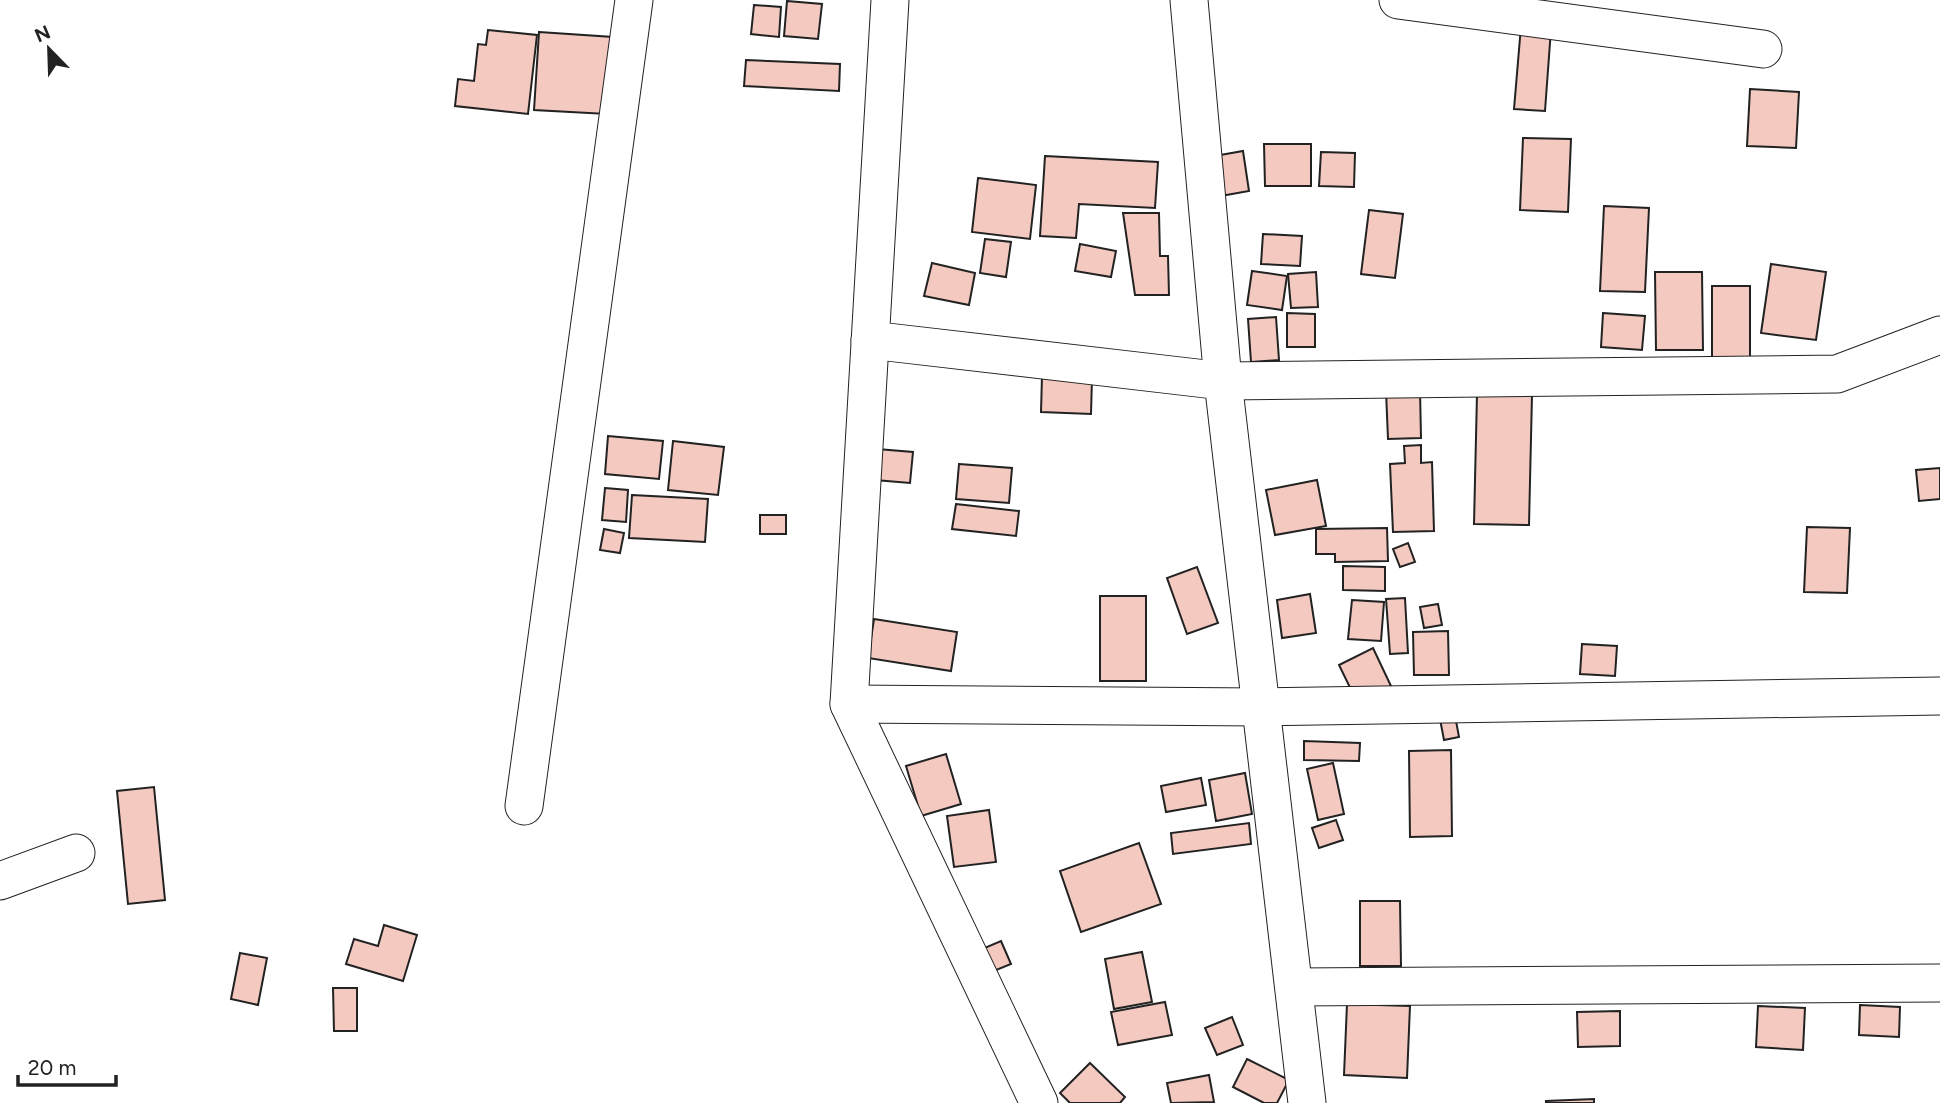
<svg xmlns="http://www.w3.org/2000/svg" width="1940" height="1103" font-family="Figtree,sans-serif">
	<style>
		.building { fill: #f3c9c0; stroke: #222; stroke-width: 2 }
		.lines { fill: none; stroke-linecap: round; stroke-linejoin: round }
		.minor-casing { stroke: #222; stroke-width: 39 }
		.minor { stroke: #fff; stroke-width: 37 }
	</style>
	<rect width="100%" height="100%" fill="#fff"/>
	<g class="building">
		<polygon points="787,1 822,4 818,39 784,36"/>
		<polygon points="754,5 781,7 779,37 751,34"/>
		<polygon points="1521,26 1551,29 1545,111 1514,109"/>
		<polygon points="488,30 537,35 528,114 455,106 458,79 474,81 478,44 486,45"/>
		<polygon points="539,32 613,37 607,114 534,110"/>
		<polygon points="746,60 840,64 839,91 744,86"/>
		<polygon points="1750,89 1799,92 1796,148 1747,146"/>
		<polygon points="1523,138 1571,139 1568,212 1520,210"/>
		<polygon points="1264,144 1311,144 1311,186 1265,186"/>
		<polygon points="1243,151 1249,191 1215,197 1209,157"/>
		<polygon points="1321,152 1355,153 1354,187 1319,186"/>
		<polygon points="1045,156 1158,162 1155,208 1079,204 1076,238 1040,236"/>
		<polygon points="978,178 1036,185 1030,239 972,232"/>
		<polygon points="1604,206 1649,208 1645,292 1600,291"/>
		<polygon points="1369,210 1403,214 1395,278 1361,274"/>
		<polygon points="1123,213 1159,213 1160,256 1168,256 1169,295 1135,295"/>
		<polygon points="1263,234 1302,236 1300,266 1261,264"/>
		<polygon points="985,239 1011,242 1006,277 980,273"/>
		<polygon points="1080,244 1116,251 1111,277 1075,271"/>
		<polygon points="932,263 975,273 969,305 924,296"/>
		<polygon points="1771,264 1826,272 1816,340 1761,333"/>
		<polygon points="1252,271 1287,276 1282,310 1247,305"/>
		<polygon points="1316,272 1318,307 1291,308 1288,274"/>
		<polygon points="1655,272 1702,272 1703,350 1656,350"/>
		<rect x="1712" y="286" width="38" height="72"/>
		<polygon points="1287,313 1315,314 1315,347 1287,347"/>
		<polygon points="1603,313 1645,316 1642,350 1601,347"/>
		<polygon points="1276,317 1279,360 1251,362 1248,319"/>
		<polygon points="1042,376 1092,378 1091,414 1041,412"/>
		<polygon points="1420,390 1421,438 1388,439 1386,391"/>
		<polygon points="1477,394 1532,395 1529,525 1474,524"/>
		<polygon points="608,436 663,441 659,479 605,474"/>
		<polygon points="673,441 724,447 718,495 668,490"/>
		<polygon points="1421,445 1421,463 1432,462 1434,531 1393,532 1390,464 1405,463 1404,446"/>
		<polygon points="877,449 913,452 910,483 875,480"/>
		<polygon points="959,464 1012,468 1009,503 956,499"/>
		<polygon points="1940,468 1940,499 1919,501 1916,470"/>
		<polygon points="1317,480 1326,526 1275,535 1266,490"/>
		<polygon points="605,488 628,490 626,522 602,520"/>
		<polygon points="632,495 708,499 705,542 629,538"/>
		<polygon points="956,504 1019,511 1016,536 952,529"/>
		<rect x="760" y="515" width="26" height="19"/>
		<polygon points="1807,527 1850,528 1847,593 1804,592"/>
		<polygon points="1387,528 1388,561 1335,562 1335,554 1316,554 1316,529"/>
		<polygon points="604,529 624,533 620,553 600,550"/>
		<polygon points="1408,543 1415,562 1400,567 1393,549"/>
		<polygon points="1343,566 1385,567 1385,591 1343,590"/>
		<polygon points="1197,567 1218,623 1187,634 1167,578"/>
		<polygon points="1310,594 1316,633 1282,638 1277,600"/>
		<rect x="1100" y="596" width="46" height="85"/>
		<polygon points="1405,598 1408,653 1390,654 1386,599"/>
		<polygon points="1352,600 1384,602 1381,641 1348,639"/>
		<polygon points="1438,604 1442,625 1424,628 1420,607"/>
		<polygon points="874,619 957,632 951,671 868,658"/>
		<polygon points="1448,631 1449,675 1414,675 1413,632"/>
		<polygon points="1582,644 1617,646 1615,676 1580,674"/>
		<polygon points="1373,648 1391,686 1357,702 1339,665"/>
		<polygon points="1454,710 1459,737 1444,740 1439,714"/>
		<polygon points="1304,741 1360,743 1359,761 1304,760"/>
		<polygon points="1451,750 1452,836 1410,837 1409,751"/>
		<polygon points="946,754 961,804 921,816 906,766"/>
		<polygon points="1333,763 1344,814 1318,820 1307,769"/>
		<polygon points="1245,773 1252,814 1216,821 1209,780"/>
		<polygon points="1201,778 1206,805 1166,812 1161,786"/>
		<polygon points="154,787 165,900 128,904 117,791"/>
		<polygon points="989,810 996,862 954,867 947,816"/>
		<polygon points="1336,820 1343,840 1319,848 1312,828"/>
		<polygon points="1249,823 1251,844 1173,854 1171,833"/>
		<polygon points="1139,843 1161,904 1081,932 1060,871"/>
		<polygon points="1360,901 1400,901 1401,966 1360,966"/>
		<polygon points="384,925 417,935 403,981 346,964 354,939 378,946"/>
		<polygon points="1001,941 1011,964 984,975 975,952"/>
		<polygon points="1142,952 1152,1002 1114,1009 1105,959"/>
		<polygon points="240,953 267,958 258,1005 231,999"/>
		<polygon points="333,988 357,988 357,1031 334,1031"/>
		<polygon points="1165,1002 1172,1035 1118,1045 1111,1012"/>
		<polygon points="1347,1004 1410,1006 1407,1078 1344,1075"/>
		<polygon points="1860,1005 1900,1007 1899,1037 1859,1035"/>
		<polygon points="1758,1006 1805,1008 1803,1050 1756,1047"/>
		<polygon points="1620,1011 1620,1046 1578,1047 1577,1012"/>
		<polygon points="1232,1017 1243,1045 1217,1055 1205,1028"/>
		<polygon points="1247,1059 1289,1080 1277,1103 1264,1103 1233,1087"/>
		<polygon points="1090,1063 1125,1097 1120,1103 1070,1103 1060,1093"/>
		<polygon points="1209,1075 1214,1102 1171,1103 1167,1083"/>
		<polygon points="1594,1099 1594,1103 1546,1103 1546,1101"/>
	</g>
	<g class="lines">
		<defs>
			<g id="minor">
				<polyline points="890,0 849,704 1039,1103"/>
				<polyline points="1189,0 1223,381 1307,1103"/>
				<polyline points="1398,0 1763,49"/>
				<polyline points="870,340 1223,381 1837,374 1940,335"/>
				<polyline points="849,704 1261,707 1940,696"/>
				<polyline points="524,806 634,0"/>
				<polyline points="0,881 76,853"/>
				<polyline points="1294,987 1940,983"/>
			</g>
		</defs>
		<use href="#minor" class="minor-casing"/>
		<use href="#minor" class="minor"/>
	</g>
	<g transform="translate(49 49) rotate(337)" stroke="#ffffff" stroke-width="5" paint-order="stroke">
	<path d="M0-5L12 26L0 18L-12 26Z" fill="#222222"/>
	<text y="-10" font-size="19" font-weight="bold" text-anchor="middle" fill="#222222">N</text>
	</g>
	<path d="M18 1075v10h98v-10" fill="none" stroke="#222222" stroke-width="3.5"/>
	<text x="28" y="1075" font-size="21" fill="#222222" stroke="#ffffff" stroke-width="5" paint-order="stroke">20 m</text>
</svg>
